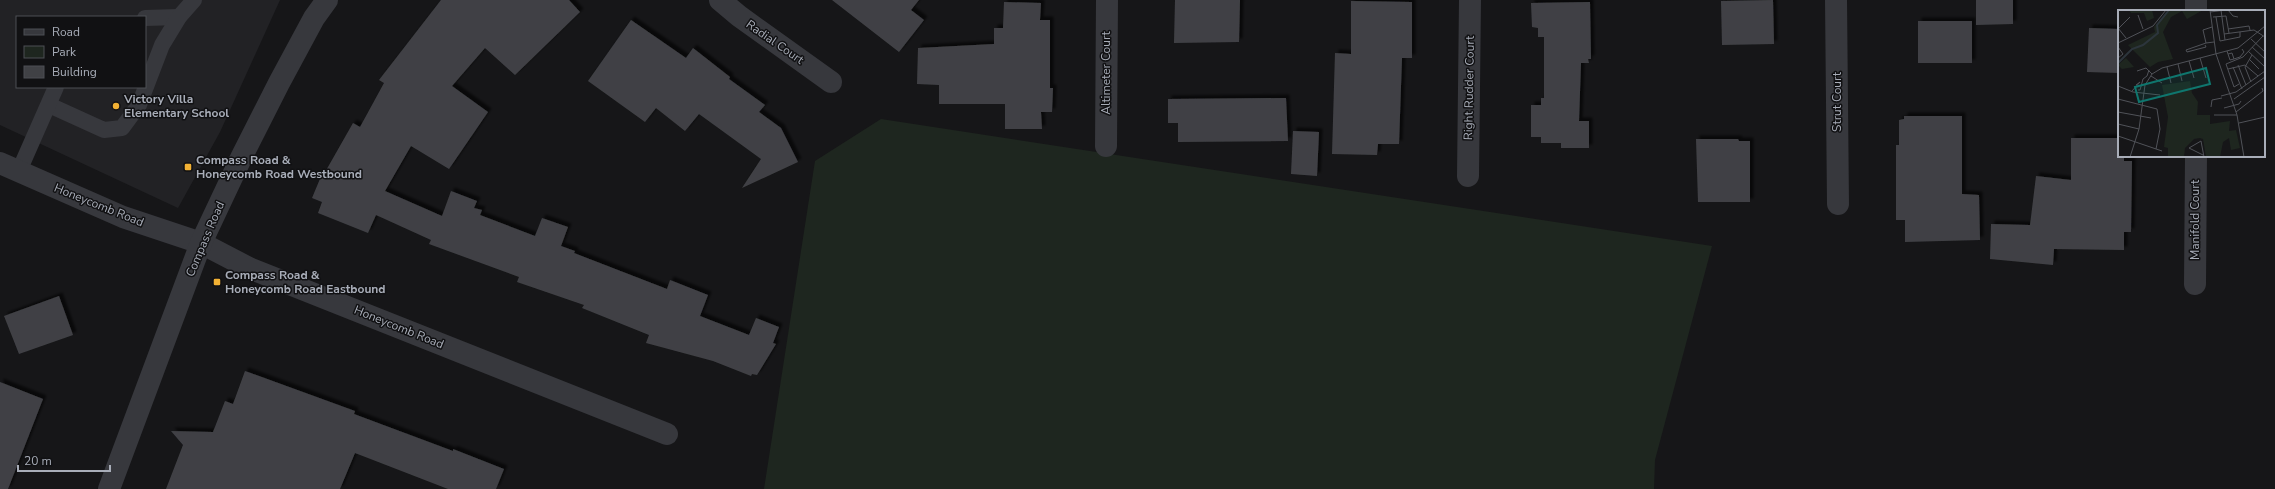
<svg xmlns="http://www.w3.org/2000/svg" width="2275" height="489" font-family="'Nunito Sans',sans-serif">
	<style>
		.built { fill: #222225; fill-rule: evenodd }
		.green { fill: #1e261f }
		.building { fill: #404145; filter: url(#shadow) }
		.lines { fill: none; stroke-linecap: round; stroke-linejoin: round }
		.service { stroke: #37383d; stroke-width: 16 }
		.minor { stroke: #37383d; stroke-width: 22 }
		.tertiary { stroke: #37383d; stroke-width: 22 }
		.poi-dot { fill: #f2b134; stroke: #111113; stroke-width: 1.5 }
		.labels { text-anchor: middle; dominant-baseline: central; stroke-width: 3; stroke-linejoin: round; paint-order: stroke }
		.street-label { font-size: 12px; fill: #a8adb8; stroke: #111113 }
		.poi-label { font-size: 12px; font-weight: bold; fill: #a8adb8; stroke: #111113; text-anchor: start }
		.inset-river { fill: none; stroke: #2c353c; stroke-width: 2 }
		.inset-road { fill: none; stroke: #505258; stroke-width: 1 }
		.view { fill: #0f766e; fill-opacity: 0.15; stroke: #0f766e; stroke-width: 2 }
		.inset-edge { fill: none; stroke: #a8adb8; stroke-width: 2 }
	</style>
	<defs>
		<filter id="shadow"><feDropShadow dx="3.5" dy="-3.5" stdDeviation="1" flood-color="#0009"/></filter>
	</defs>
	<rect width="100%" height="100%" fill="#161618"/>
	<path class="built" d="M0 0H280L220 132 178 208 0 125ZM17 17H145V87H17Z"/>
	<polygon class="green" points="881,119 1712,246 1655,460 1654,489 764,489 815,161"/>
	<g class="building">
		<polygon points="441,0 569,0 580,12 515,75 485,48 452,86 488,112 449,169 411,146 385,191 442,216 451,191 477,201 474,208 482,210 480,215 535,236 542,218 568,227 561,246 575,251 574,253 667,289 670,280 708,295 700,316 749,335 756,318 779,327 773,343 776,344 757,375 752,374 751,376 713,361 646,343 649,335 582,308 584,305 517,282 519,277 429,244 431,240 376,215 368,233 318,213 322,202 312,198 322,174 324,174 353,123 360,127 384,83 379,80"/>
		<polygon points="832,0 919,0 911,10 924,20 899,52"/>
		<polygon points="1175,0 1240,0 1239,42 1174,43"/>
		<polygon points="1773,0 1774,44 1722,45 1721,1"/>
		<polygon points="1976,0 2013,0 2013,24 1976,25"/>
		<polygon points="1351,1 1412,2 1412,58 1402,58 1399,144 1378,144 1377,155 1332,154 1335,53 1351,54"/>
		<polygon points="1004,2 1041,3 1040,20 1050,20 1050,88 1053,88 1052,112 1041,112 1042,129 1005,129 1005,104 939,104 939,85 917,84 918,48 994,44 994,28 1003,28"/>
		<polygon points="1590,2 1591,59 1588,59 1589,63 1581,63 1579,121 1589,121 1589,148 1561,148 1561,143 1541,143 1541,137 1531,137 1531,105 1541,105 1541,98 1544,98 1544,37 1538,37 1538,28 1532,27 1531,3"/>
		<polygon points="631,20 686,58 693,48 730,77 729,79 765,105 759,112 781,128 798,162 742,188 761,159 699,114 685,131 656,108 645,122 588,81"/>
		<rect x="1918" y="21" width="54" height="42"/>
		<polygon points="2089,28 2119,29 2119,73 2087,72"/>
		<polygon points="1286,98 1288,141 1178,142 1178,123 1168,123 1168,99"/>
		<polygon points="1904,116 1962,116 1962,194 1979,195 1980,240 1905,242 1905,220 1896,220 1896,145 1899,145 1899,120 1904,119"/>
		<polygon points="1293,131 1319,132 1317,176 1291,174"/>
		<polygon points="2071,138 2119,138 2119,156 2124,156 2124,161 2132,161 2131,232 2124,232 2124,250 2054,249 2053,265 1990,259 1991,224 2030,225 2036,176 2071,180"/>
		<polygon points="1696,139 1738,139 1739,141 1750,141 1750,202 1698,202"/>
		<polygon points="59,296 73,335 19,354 4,316"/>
		<polygon points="245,371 355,411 354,414 453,451 453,449 504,469 496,489 448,489 355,453 340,489 166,489 183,445 171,431 213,432 225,401 233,404"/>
		<polygon points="0,382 43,399 8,489 0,489"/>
	</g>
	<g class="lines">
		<g class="service">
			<polyline points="145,18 179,17"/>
			<polyline points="49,105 104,130 122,128 139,105 162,45 179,17 194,0"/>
			<polyline points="19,171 56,87"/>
		</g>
		<g class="minor">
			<polyline points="720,0 739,16 831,82"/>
			<polyline points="1836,0 1838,204"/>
			<polyline points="2196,11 2196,0"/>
			<polyline points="1106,146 1107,0"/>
			<polyline points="0,163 123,217 201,243 249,268 667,434"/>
			<polyline points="1468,176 1470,0"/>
			<polyline points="2195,284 2196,156"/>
		</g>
		<polyline class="tertiary" points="109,489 201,243 242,156 279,83 314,18 327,0"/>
	</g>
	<g class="poi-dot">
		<circle cx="116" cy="106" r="4"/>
		<rect x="184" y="163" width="8" height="8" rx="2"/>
		<rect x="213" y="278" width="8" height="8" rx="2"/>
	</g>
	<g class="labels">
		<g class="street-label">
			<text transform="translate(775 42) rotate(35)">Radial Court</text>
			<text transform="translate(1106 73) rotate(-90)">Altimeter Court</text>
			<text transform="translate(1469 88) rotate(-89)">Right Rudder Court</text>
			<text transform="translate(1837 102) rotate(-90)">Strut Court</text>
			<text transform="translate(99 205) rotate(22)">Honeycomb Road</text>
			<text transform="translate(2195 220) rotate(-90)">Manifold Court</text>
			<text transform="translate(205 239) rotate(-67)">Compass Road</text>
			<text transform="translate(399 327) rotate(22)">Honeycomb Road</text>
		</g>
		<g class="poi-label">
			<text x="124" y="99">Victory Villa<tspan x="124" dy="14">Elementary School</tspan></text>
			<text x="196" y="160">Compass Road &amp;<tspan x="196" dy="14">Honeycomb Road Westbound</tspan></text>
			<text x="225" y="275">Compass Road &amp;<tspan x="225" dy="14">Honeycomb Road Eastbound</tspan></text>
		</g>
	</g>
	<g transform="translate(2118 10)">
		<rect width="147" height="147" fill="#161618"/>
		<path d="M11 0H34L36 8 29 11 26 3H13ZM50 0H85L69 9 64 1 53 7 45 22 55 49 40 52 32 57 10 35 37 22 36 17ZM8 48 16 57 4 59 0 55ZM72 71 74 83 80 92 79 105H92V114L112 111 111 121 118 120 122 138 113 140 111 128 105 132 102 147H88L85 129 82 128 76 129 67 138 66 147H50V138L46 137 50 107 44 75Z" fill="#1e261f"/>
		<path class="inset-river" d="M0 53 14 39 25 35 40 23 39 15 51 0"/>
		<path class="inset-road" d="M92 0 98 44 119 105 126 147M103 0 107 30M110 0 115 6 120 7M92 2 108 0M20 5 25 19M95 7 108 6 111 23M98 7 102 31 122 27V22M0 18 8 28M1 18 12 7M110 19 131 16 132 20M106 24 136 20 147 27M133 29 147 42M0 33 35 16 48 0M88 33 85 20 94 17M87 35 88 37 69 42 68 40 88 33 96 32M0 37 5 44 0 48M134 37 147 49M109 41 112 50 116 49 114 43 110 44M130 41 147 57M82 48 88 68M116 49 122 47 126 42 124 39M131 49 141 59M71 51 76 68M60 54 64 71M120 55 128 75M49 57 53 73M115 57 124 79M110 59 127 55 140 66M19 61 28 58 34 64M33 66 44 73M133 72 127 57 134 45M121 74 116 77 108 54 125 47 145 26M0 76 15 82 42 85M20 80H22L25 69 29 66 31 60M14 81 22 72 18 75M103 86 118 82 147 61M0 89 39 99 42 119 38 139M116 89 147 67M93 97 94 90 104 88M106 98 121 94 123 91M0 102 33 108M118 102 145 81 144 78M96 105H119M121 113 147 107M0 114 21 119M0 126 44 141M71 138 83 131 86 147M71 138 85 145M12 147 21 119 27 75 34 64 44 58 120 38 147 16"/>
		<path class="view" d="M88 58 92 74 21 92 17 77Z"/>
		<rect width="147" height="147" class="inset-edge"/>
	</g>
	<rect x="16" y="16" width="130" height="72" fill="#111113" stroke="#4d4f55"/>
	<rect x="24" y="29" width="20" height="6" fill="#37383d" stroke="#4d4f55"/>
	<text x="52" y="36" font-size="12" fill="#a8adb8">Road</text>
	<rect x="24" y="46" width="20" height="12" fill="#1e261f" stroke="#4d4f55"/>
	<text x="52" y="56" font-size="12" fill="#a8adb8">Park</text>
	<rect x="24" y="66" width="20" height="12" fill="#404145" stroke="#4d4f55"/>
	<text x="52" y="76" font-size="12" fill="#a8adb8">Building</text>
	<path d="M18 465v6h92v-6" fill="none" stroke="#a8adb8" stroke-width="2"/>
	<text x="24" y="465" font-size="12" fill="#a8adb8" stroke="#111113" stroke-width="3" paint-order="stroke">20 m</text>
</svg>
